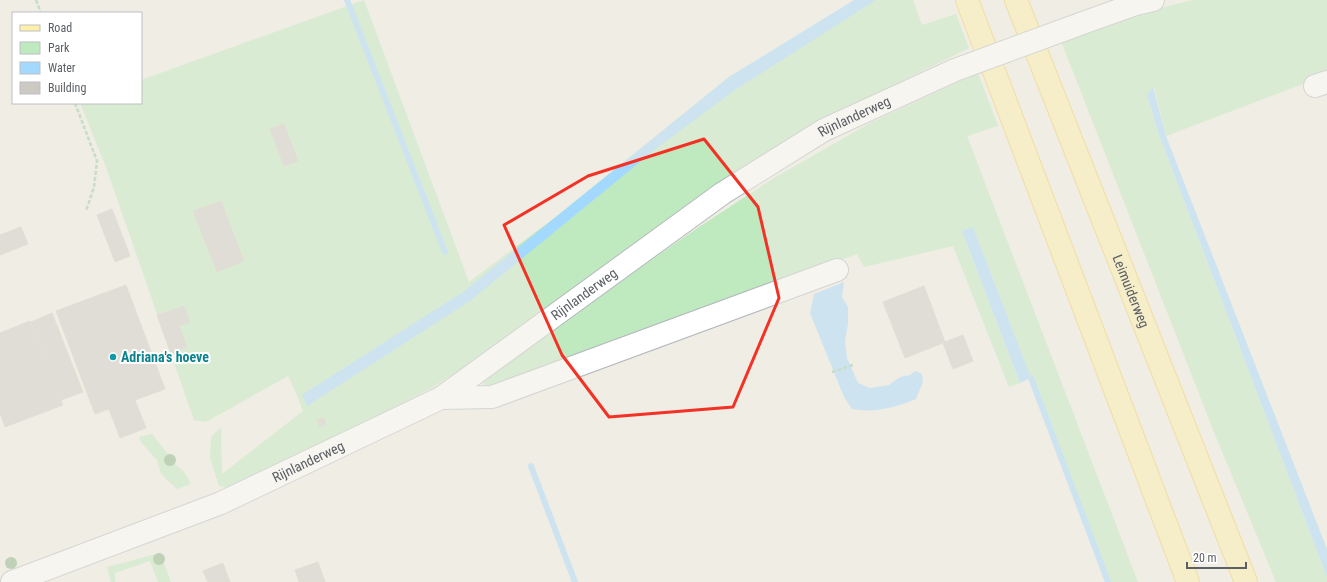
<svg xmlns="http://www.w3.org/2000/svg" width="1327" height="582" font-family="'Roboto Condensed',sans-serif">
	<style>
		.green { fill: #bfe9be }
		.water { fill: #a4d9ff }
		.lines { fill: none; stroke-linecap: round; stroke-linejoin: round }
		.stream { stroke: #a4d9ff; stroke-width: 6 }
		.building { fill: #ccc9c3; stroke: #d4cec1 }
		.minor-casing { stroke: #b6babf; stroke-width: 24 }
		.major-casing { stroke: #fbc851; stroke-width: 24 }
		.path { stroke: #97caa5; stroke-width: 2.5; stroke-dasharray: 4 2; stroke-linecap: butt }
		.minor { stroke: #fff; stroke-width: 22 }
		.major { stroke: #fff0a9; stroke-width: 22 }
		.minor-bridge-casing { stroke: #b6babf; stroke-width: 24; stroke-linecap: butt }
		.minor-bridge { stroke: #fff; stroke-width: 22 }
		.tree { fill: #85b281 }
		.marked { fill: none; stroke: #f43125; stroke-width: 3; stroke-linejoin: round }
		.culture-dot { fill: #0f9aa8; stroke: #fff; stroke-width: 1.5 }
		.labels { text-anchor: middle; dominant-baseline: central; stroke-width: 4; stroke-linejoin: round; paint-order: stroke }
		.street-label { font-size: 14px; fill: #5c6065; stroke: #fff }
		.culture-label { font-size: 14px; font-weight: bold; fill: #0d838f; stroke: #fff; text-anchor: start }
	</style>
	<rect width="100%" height="100%" fill="#efede4"/>
	<g class="green">
		<polygon points="364,0 469,282 553,219 729,77 811,27 876,0 913,0 922,25 956,14 969,48 892,86 831,118 710,191 656,228 591,279 468,365 430,389 291,461 228,488 219,486 210,458 211,437 221,427 222,474 303,411 296,393 288,376 206,422 194,420 106,167 80,103 141,103 141,80"/>
		<polygon points="1193,0 1327,0 1327,75 1166,136 1154,87 1147,95 1158,132 1327,577 1327,582 1276,582 1214,432 1061,41 1136,14"/>
		<polygon points="978,73 998,126 967,136 1138,582 1108,582 973,227 962,231 1020,383 1009,387 953,246 864,267 857,254 590,352 486,388 480,377 699,227 774,178 872,122"/>
		<polygon points="152,434 176,465 184,472 191,484 177,489 161,474 157,460 141,442 139,437"/>
		<polygon points="160,553 171,582 158,582 150,561 115,573 115,582 111,582 107,567"/>
	</g>
	<g class="water">
		<polygon points="854,0 876,0 735,90 662,144 470,301 307,406 302,395 463,292 729,77"/>
		<polygon points="1153,87 1166,136 1327,549 1327,577 1158,132 1147,95"/>
		<polygon points="973,227 1031,378 1020,383 962,231"/>
		<path d="M844 282 842 297 848 307V324L845 341 847 358 858 383 870 388 889 385 900 377 910 375 915 371 922 374 923 382 916 399C894 408 875 413 852 409L844 397 810 313 814 294Z"/>
	</g>
	<g class="lines">
		<g class="stream">
			<polyline points="347,0 445,252"/>
			<polyline points="1031,378 1108,582"/>
			<polyline points="531,466 575,582"/>
		</g>
	</g>
	<g class="building">
		<polygon points="284,124 298,161 284,166 270,129"/>
		<polygon points="221,201 244,261 217,272 193,211"/>
		<polygon points="112,209 130,256 115,262 97,215"/>
		<polygon points="21,227 28,244 0,255 0,235"/>
		<polygon points="126,285 165,389 135,400 146,428 120,438 109,409 95,414 56,311"/>
		<polygon points="924,286 945,342 963,335 973,361 953,369 943,343 905,358 883,302"/>
		<polygon points="184,306 190,322 179,326 187,347 171,354 157,315"/>
		<polygon points="52,313 83,392 61,400 31,322"/>
		<polygon points="30,321 63,405 5,427 0,413 0,333"/>
		<polygon points="324,418 326,425 320,427 317,420"/>
		<polygon points="318,562 325,582 299,582 295,570"/>
		<polygon points="223,563 230,582 208,582 203,571"/>
	</g>
	<g class="lines">
		<defs>
			<g id="minor">
				<polyline points="1080,24 1136,4 1153,0"/>
				<polyline points="1315,86 1327,82"/>
				<polyline points="441,398 492,397 837,270"/>
				<path id="s1" d="M12 582 221 503 441 398 723 193 824 130 955 70"/>
			</g>
			<g id="major">
				<polyline points="967,0 1188,582"/>
				<path id="s2" d="M1016 0 1246 582"/>
			</g>
		</defs>
		<use href="#minor" class="minor-casing"/>
		<use href="#major" class="major-casing"/>
		<g class="path">
			<polyline points="36,0 41,13"/>
			<polyline points="75,103 97,161 94,187 86,211"/>
			<polyline points="832,372 853,365"/>
		</g>
		<use href="#minor" class="minor"/>
		<use href="#major" class="major"/>
		<defs>
			<polyline id="minor-bridge" points="955,70 1080,24"/>
		</defs>
		<use href="#minor-bridge" class="minor-bridge-casing"/>
		<use href="#minor-bridge" class="minor-bridge"/>
	</g>
	<g class="tree">
		<circle cx="170" cy="460" r="6"/>
		<circle cx="159" cy="559" r="6"/>
		<circle cx="11" cy="563" r="6"/>
	</g>
	<path d="M0 0H1327V582H0ZM704 139 758 207 779 298 733 407 609 417 562 355 504 225 588 176Z" fill="#efede4" fill-opacity=".55" fill-rule="evenodd"/>
	<path class="marked" d="M704 139 758 207 779 298 733 407 609 417 562 355 504 225 588 176Z"/>
	<circle class="culture-dot" cx="113" cy="357" r="4"/>
	<g class="labels">
		<g class="street-label">
			<text stroke="none"><textPath href="#s1" startOffset="968">Rijnlanderweg</textPath></text>
			<text stroke="none"><textPath href="#s2" startOffset="313">Leimuiderweg</textPath></text>
			<text stroke="none"><textPath href="#s1" startOffset="644">Rijnlanderweg</textPath></text>
			<text stroke="none"><textPath href="#s1" startOffset="320">Rijnlanderweg</textPath></text>
		</g>
		<g class="culture-label">
			<text x="121" y="357">Adriana's hoeve</text>
		</g>
	</g>
	<rect x="12" y="12" width="130" height="92" fill="#ffffff" stroke="#bebfc1"/>
	<rect x="20" y="25" width="20" height="6" fill="#fff0a9" stroke="#bebfc1"/>
	<text x="48" y="32" font-size="12" fill="#5c6065">Road</text>
	<rect x="20" y="42" width="20" height="12" fill="#bfe9be" stroke="#bebfc1"/>
	<text x="48" y="52" font-size="12" fill="#5c6065">Park</text>
	<rect x="20" y="62" width="20" height="12" fill="#a4d9ff" stroke="#bebfc1"/>
	<text x="48" y="72" font-size="12" fill="#5c6065">Water</text>
	<rect x="20" y="82" width="20" height="12" fill="#ccc9c3" stroke="#bebfc1"/>
	<text x="48" y="92" font-size="12" fill="#5c6065">Building</text>
	<path d="M1187 562v6h59v-6" fill="none" stroke="#5c6065" stroke-width="2"/>
	<text x="1193" y="562" font-size="12" fill="#5c6065" stroke="#ffffff" stroke-width="3" paint-order="stroke">20 m</text>
</svg>
